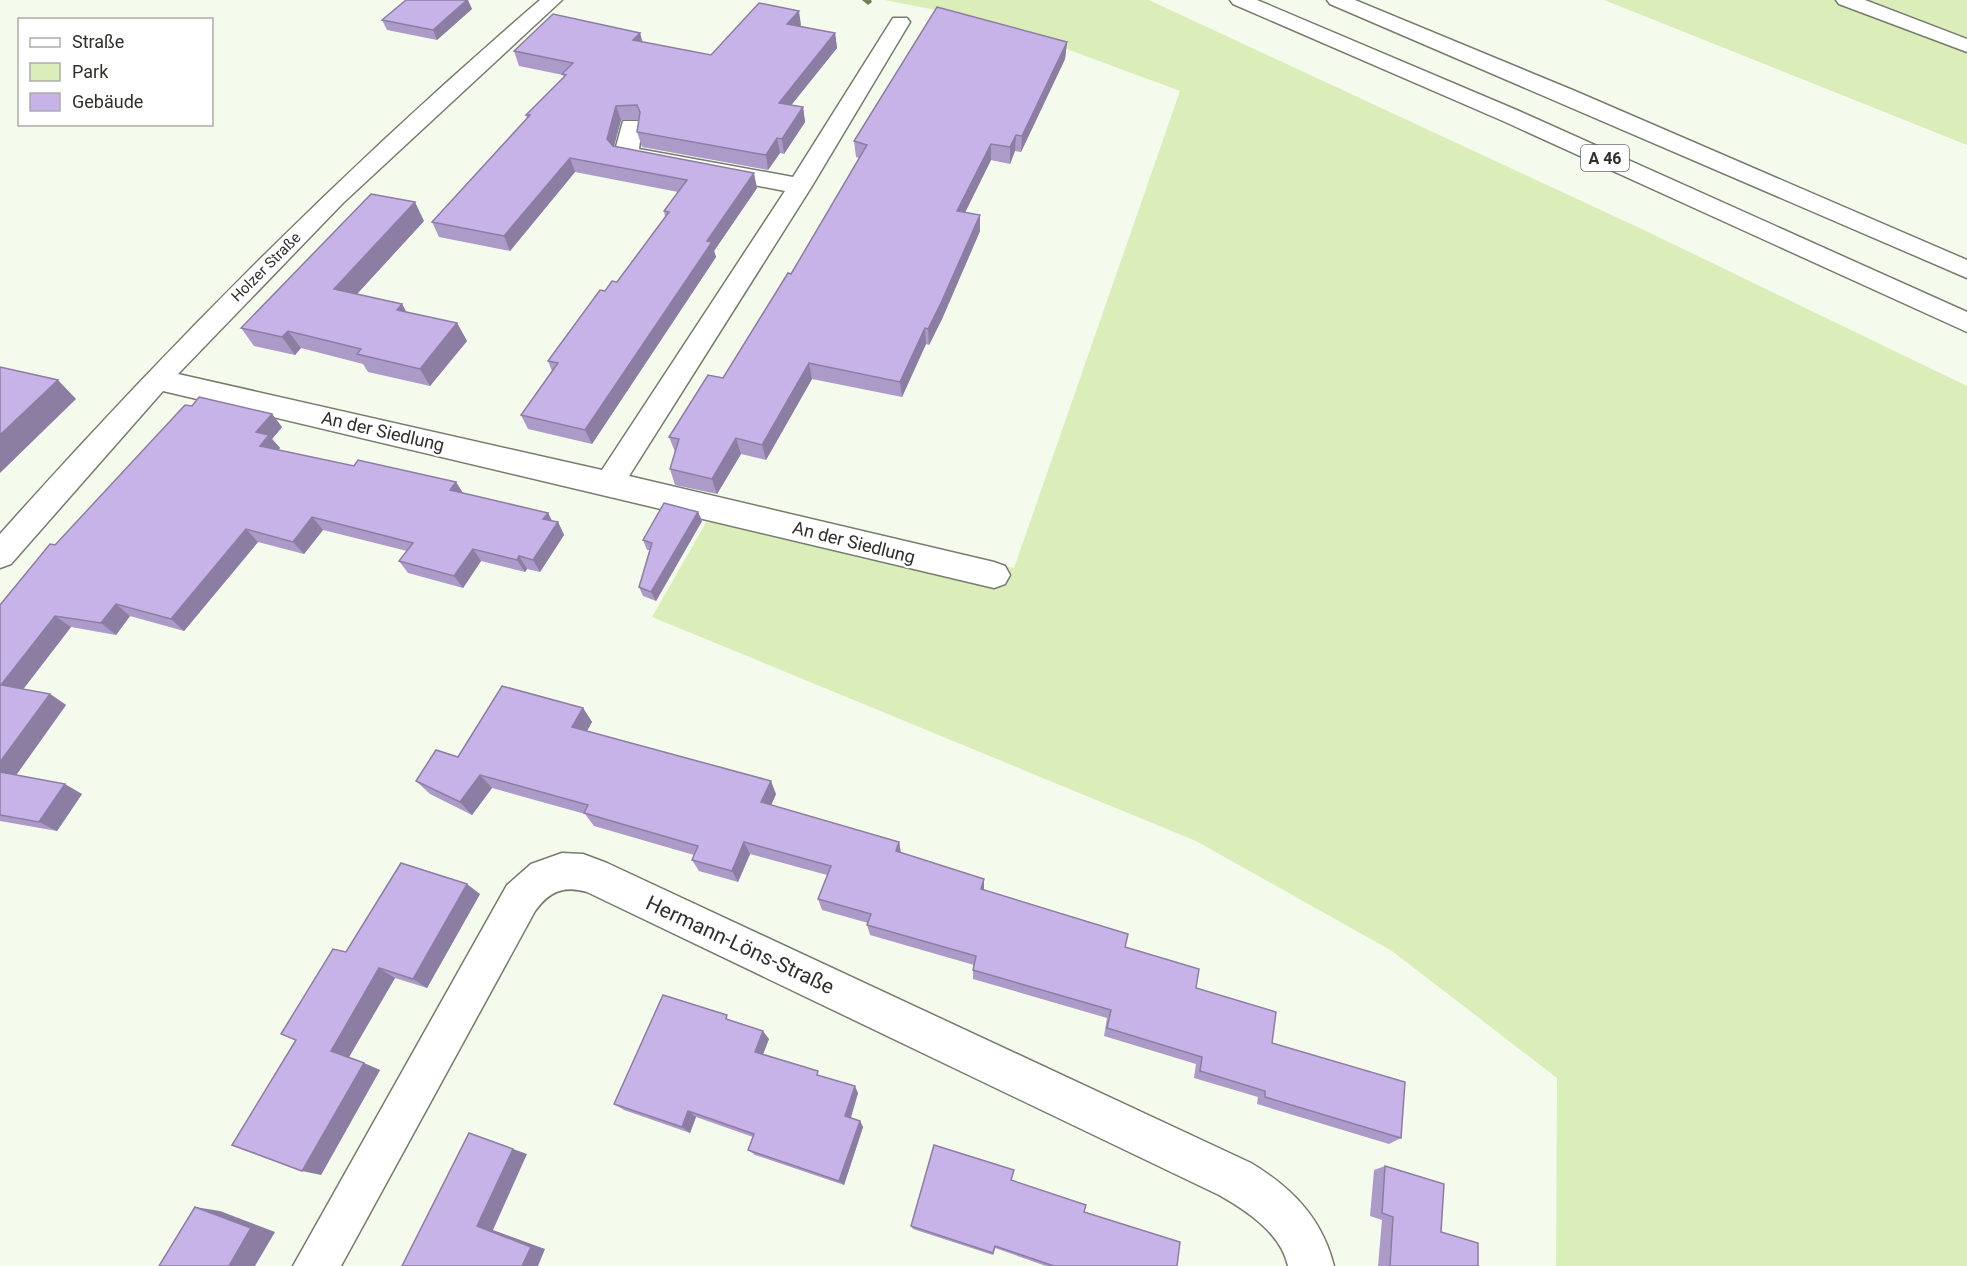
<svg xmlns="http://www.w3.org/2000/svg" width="1967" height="1266" font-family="Roboto,sans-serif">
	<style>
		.green { fill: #dbeeb9 }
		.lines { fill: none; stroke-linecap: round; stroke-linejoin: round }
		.stream { fill: #738058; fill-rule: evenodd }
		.minor-casing { stroke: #767b6e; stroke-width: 3 }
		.highway-casing { stroke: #767b6e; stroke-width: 3 }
		.minor { fill: #fff; fill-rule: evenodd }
		.highway { fill: #fff; fill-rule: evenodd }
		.wall { fill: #ac9ac8 }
		.shaded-wall { fill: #8c7da3 }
		.building { fill: #c8b3e9; stroke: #8c7da3; stroke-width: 1.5 }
		.labels { text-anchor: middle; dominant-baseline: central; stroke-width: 4.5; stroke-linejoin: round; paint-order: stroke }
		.far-street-label { font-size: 15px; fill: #2e302b; stroke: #fff }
		.shield { fill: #fff; stroke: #6d6e6b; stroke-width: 1.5 }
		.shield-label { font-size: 16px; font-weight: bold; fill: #2e302b }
		.street-label { font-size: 18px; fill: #2e302b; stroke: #fff }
		.near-street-label { font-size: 21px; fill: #2e302b; stroke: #fff }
	</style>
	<rect width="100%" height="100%" fill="#f5fbec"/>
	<g class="green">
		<polygon points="885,0 1149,0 1646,231 1967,386 1967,1266 1556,1266 1557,1078 1392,951 1196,841 652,617 707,521 930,572 938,552 1014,568 1180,91 991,21"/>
		<polygon points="1604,0 1967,0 1967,145"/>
	</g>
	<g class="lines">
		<polygon class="stream" points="862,0 871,0 872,2 868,5"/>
		<defs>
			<g id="minor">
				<path d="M540 0H562L343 203 178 374 602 470 785 191 618 159 614 154 623 121H639L642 126 639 149 793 177 893 18H907L910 22 812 186 629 476 994 562 1005 566 1010 575 1005 584 994 588 163 391 11 564 0 568V534C169 344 347 166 540 0Z"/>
				<polygon points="1836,0 1865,0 1967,39 1967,52 1839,4"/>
				<path d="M562 853 583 854 607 863 1251 1163C1292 1188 1322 1218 1334 1266H1288C1281 1233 1247 1211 1219 1195L587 892C563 885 549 892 535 911L341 1266H293L507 885 531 864Z"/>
			</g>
			<g id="highway">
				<polygon points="1230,0 1257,0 1519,111 1967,312 1967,332 1503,121 1233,4"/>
				<polygon points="1327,0 1355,0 1575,91 1967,260 1967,278 1330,4"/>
			</g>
		</defs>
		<use href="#minor" class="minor-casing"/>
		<use href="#highway" class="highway-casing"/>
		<use href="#minor" class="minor"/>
		<use href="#highway" class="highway"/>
	</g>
	<g class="wall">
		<polygon points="472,9 437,40 387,30 382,20"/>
		<polygon points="801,25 800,26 835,33 837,48 791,105 803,107 805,122 784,154 780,153 768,170 642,147 637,132 639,120 621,120 614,147 757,188 714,251 716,257 592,444 528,429 521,415 552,371 548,361 605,291 617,282 665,217 664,211 678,192 575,172 510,251 439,237 432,222 527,118 526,115 564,77 563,75 519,66 514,51 640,33 642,42 711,55"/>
		<polygon points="1067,42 1065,59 1021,152 1015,151 1010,164 991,160 965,212 980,215 980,231 942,319 929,345 926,344 902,397 812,379 766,460 741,454 717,494 675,485 670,469 675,452 669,437 723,378 791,274 859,158 856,157 854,141"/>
		<polygon points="424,221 357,294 402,304 406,312 457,323 467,341 430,386 368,372 363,364 301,348 295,355 254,346 241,328"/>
		<polygon points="192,406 272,414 282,427 272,439 280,448 278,450 354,466 456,482 463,493 548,513 552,521 558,522 564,535 540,572 527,569 525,572 481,561 463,588 408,573 399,561 407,551 323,530 304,554 258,542 184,631 130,616 116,635 71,627 23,689 50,694 66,705 16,775 82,794 57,831 0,821 0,605 55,545"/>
		<polygon points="698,512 702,521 656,601 643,596 639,587 650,550 647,550 643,540"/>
		<polygon points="583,708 592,722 587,731 776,794 771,805 899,842 901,853 984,890 1125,947 1196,988 1272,1043 1401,1138 1389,1144 1257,1104 1258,1097 1194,1078 1196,1064 1104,1036 1107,1018 973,979 973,970 974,965 870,935 867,925 868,923 822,910 818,899 827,875 750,854 738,882 699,871 692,860 694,855 594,826 585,814 492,788 472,815 430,794 416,781 458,757"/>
		<polygon points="480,894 427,988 395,978 348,1057 380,1070 321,1175 346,952"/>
		<polygon points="732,1021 769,1039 763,1054 821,1076 858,1093 851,1118 860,1121 863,1127 844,1185 755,1155 748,1150 753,1137 696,1117 690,1133 624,1110 614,1104"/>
		<polygon points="1385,1166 1441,1232 1478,1266 1378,1266 1382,1220 1370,1216 1374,1170"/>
		<polygon points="1011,1180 1084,1212 1177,1266 1046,1266 995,1248 993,1255 913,1229 911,1226"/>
	</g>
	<g class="shaded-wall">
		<polygon points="467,0 468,0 472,9 437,40 433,30"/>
		<polygon points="799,11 801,25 789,38 787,24"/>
		<polygon points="640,33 644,47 633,40"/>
		<polygon points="835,33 837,48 781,118 779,103"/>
		<polygon points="1067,42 1065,59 1021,152 1022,136"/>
		<polygon points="616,106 621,120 612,153 607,139"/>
		<polygon points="803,107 805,122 784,154 782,139"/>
		<polygon points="1016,135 1015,151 1010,164 1010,147"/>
		<polygon points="777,138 780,153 768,170 766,155"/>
		<polygon points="991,144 991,160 958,227 957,211"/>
		<polygon points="570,158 575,172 510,251 504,236"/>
		<polygon points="754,173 757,188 714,251 716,257 592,444 585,430 707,241"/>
		<polygon points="415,202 424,221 345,307 334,289"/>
		<polygon points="980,215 980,231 942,319 929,345 928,329"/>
		<polygon points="402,304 412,322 397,310"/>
		<polygon points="457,323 467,341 430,386 420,369"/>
		<polygon points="925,328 926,344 902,397 900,382"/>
		<polygon points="288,331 301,348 295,355 282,337"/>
		<polygon points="809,363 812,379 766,460 762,445"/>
		<polygon points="58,380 76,399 0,473 0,435"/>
		<polygon points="272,414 282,427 272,439 280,448 271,459 260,446 256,432"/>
		<polygon points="736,438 741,454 717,494 712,479"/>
		<polygon points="456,482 464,495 450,490"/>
		<polygon points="698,512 702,521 656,601 651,592"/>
		<polygon points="548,513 554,525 543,519"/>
		<polygon points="312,517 323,530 304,554 293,542"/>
		<polygon points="558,522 564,535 540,572 533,560"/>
		<polygon points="246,529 258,542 184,631 171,619"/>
		<polygon points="473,549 481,561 463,588 454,576"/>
		<polygon points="519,556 527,569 525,572 517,560"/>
		<polygon points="116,604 130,616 116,635 101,623"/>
		<polygon points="55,616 71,627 18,696 1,685"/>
		<polygon points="50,694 66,705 12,781 0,774 0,762"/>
		<polygon points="583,708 592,722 581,741 572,727"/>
		<polygon points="480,775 492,788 472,815 460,802"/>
		<polygon points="771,781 776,794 767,815 761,802"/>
		<polygon points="65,784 82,794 57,831 39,822"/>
		<polygon points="744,842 750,854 738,882 732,871"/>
		<polygon points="899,842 901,854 896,851"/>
		<polygon points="984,879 984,890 981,889"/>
		<polygon points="467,884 480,894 427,988 413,979"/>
		<polygon points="379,968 395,978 348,1059 331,1051"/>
		<polygon points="763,1031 769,1039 761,1059 755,1052"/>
		<polygon points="364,1063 380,1070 321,1175 302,1171"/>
		<polygon points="855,1086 858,1093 849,1122 845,1116"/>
		<polygon points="688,1111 696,1117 690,1133 682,1127"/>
		<polygon points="860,1121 863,1127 844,1185 839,1181"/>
		<polygon points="513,1149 527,1154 493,1230 545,1249 538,1266 522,1266 477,1226"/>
		<polygon points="195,1207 220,1211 275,1232 255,1266 229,1266"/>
	</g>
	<g class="building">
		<polygon points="406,0 467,0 433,30 382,20"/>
		<polygon points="759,3 799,11 787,24 835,33 779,103 803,107 782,139 777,138 766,155 637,132 640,112 637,105 616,106 607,139 613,146 754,173 707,241 712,242 585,430 521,415 558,363 548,361 600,290 605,291 612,281 617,282 669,212 664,211 687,180 570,158 504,236 432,222 530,115 526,115 566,75 562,74 573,63 514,51 553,14 640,33 633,40 711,55"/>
		<polygon points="937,7 1067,42 1022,136 1016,135 1010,147 991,144 957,211 980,215 941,303 928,329 925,328 900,382 809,363 762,445 736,438 712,479 670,469 679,439 669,437 708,375 723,378 788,273 791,274 867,145 854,141"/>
		<polygon points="371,194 415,202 334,289 402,304 397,310 457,323 420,369 357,354 361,349 288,331 282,337 241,328"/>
		<polygon points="0,367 58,380 0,435"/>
		<polygon points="199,397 272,414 256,432 269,435 260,446 354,466 358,460 456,482 450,490 548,513 543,519 558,522 533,560 519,556 517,560 473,549 454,576 399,561 413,543 312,517 293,542 246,529 171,619 116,604 101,623 55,616 1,685 50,694 0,762 0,605 50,544 55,545 185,405 192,406"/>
		<polygon points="664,503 698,512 651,592 639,587 652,543 643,540"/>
		<polygon points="502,686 583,708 572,727 771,781 761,802 899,842 896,851 984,879 981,889 1128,934 1125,947 1199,969 1196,988 1276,1012 1272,1043 1405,1082 1401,1138 1265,1097 1265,1091 1200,1071 1202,1057 1107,1028 1111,1010 973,970 976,956 867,925 871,914 818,899 831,866 744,842 732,871 692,860 698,846 584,813 588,805 480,775 460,802 416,781 436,750 458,757"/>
		<polygon points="0,772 65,784 39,822 0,815"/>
		<polygon points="401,863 467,884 413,979 379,968 331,1051 364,1063 302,1171 232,1145 296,1040 281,1034 333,949 346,952"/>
		<polygon points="663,995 727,1015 726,1019 763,1031 755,1052 818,1071 817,1075 855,1086 845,1116 860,1121 839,1181 748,1150 754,1134 688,1111 682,1127 614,1104"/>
		<polygon points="469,1133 513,1149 477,1226 531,1247 522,1266 402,1266"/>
		<polygon points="934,1145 1014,1170 1011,1180 1086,1205 1084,1212 1180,1242 1177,1266 1054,1266 995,1246 993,1253 911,1226"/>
		<polygon points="1385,1166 1444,1184 1441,1232 1478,1243 1478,1266 1390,1266 1393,1217 1382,1213"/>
		<polygon points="195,1207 251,1228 229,1266 159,1266"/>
	</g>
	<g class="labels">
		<g class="far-street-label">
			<text transform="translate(266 267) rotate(-45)">Holzer Straße</text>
		</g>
		<rect class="shield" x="1581" y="145" width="48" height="26" rx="4.5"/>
		<g class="shield-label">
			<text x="1605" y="158">A 46</text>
		</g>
		<g class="street-label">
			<text transform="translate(383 431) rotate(13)">An der Siedlung</text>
			<text transform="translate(854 542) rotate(14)">An der Siedlung</text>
		</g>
		<g class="near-street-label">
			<text transform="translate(740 945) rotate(25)">Hermann-Löns-Straße</text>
		</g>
	</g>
	<rect x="18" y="18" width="195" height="108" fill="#ffffff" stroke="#abacaa" stroke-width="1.5"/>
	<rect x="30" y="38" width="30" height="9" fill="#ffffff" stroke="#abacaa" stroke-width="1.5"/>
	<text x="72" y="48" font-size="18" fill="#2e302b">Straße</text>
	<rect x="30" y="63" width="30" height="18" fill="#dbeeb9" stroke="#abacaa" stroke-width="1.5"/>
	<text x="72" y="78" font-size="18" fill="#2e302b">Park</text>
	<rect x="30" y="93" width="30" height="18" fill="#c8b3e9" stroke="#abacaa" stroke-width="1.5"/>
	<text x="72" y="108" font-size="18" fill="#2e302b">Gebäude</text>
</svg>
